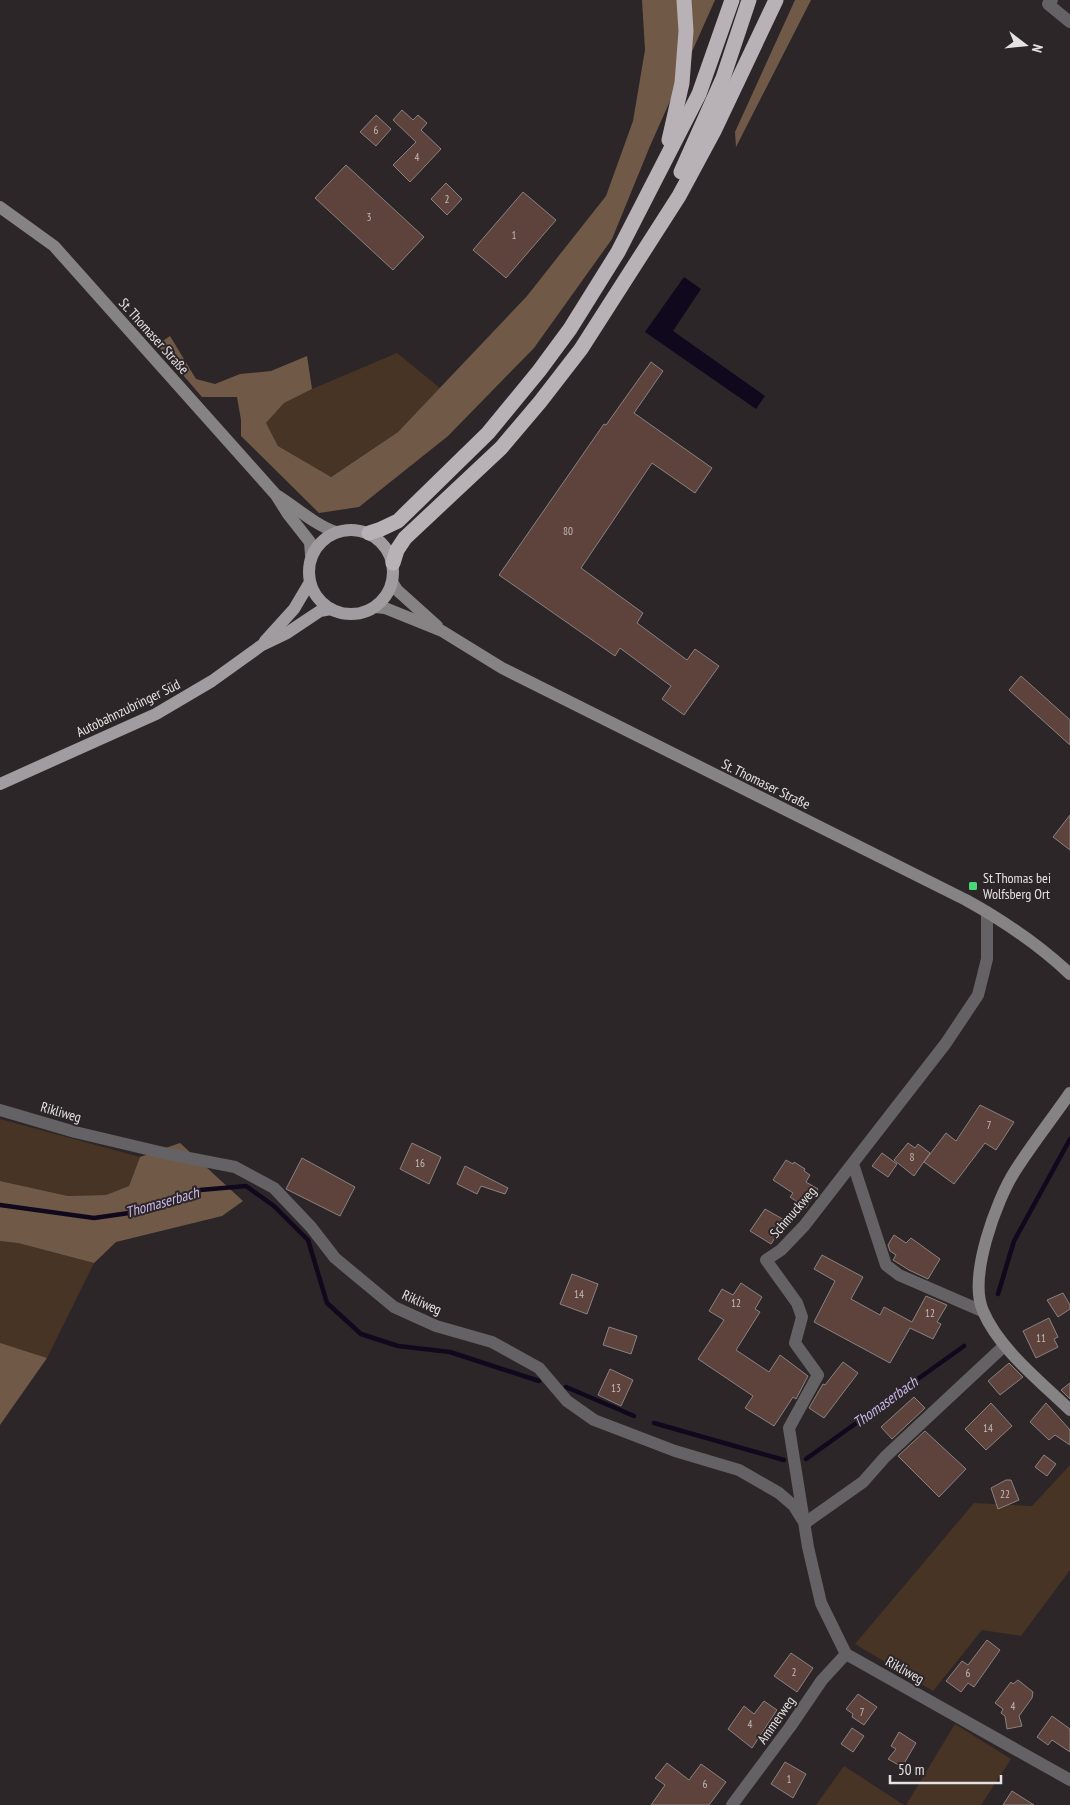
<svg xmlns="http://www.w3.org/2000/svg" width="1070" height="1805" font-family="'PT Sans Narrow',sans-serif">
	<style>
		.green { fill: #473424 }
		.forest { fill: #705a47 }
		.water { fill: #10081c }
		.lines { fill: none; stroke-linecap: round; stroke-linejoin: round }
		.stream { stroke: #10081c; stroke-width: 4.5 }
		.building { fill: #5e423c; stroke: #898281 }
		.street { stroke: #646264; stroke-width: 12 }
		.secondary { stroke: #868385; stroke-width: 12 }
		.primary { stroke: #a09c9f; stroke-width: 12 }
		.highway { stroke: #b8b2b7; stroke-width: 15 }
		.poi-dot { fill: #47d779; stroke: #2c2628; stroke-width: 2 }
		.labels { text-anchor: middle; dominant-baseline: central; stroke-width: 4; stroke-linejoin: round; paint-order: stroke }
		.number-label { font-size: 11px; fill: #c4bab9 }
		.street-label { font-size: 14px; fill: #e6e2e3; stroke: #2c2628 }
		.poi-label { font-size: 14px; fill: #e6e2e3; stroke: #2c2628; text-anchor: start }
		.water-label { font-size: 15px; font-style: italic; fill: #c9b8ea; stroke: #2c2628 }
	</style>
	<rect width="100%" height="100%" fill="#2c2628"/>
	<g class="green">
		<polygon points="397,353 440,388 398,432 330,477 278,446 266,423 284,403 312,389"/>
		<polygon points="0,1119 140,1157 129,1186 106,1195 68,1196 0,1181"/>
		<polygon points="0,1241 18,1243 94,1263 47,1358 0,1344"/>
		<polygon points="1070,1465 1070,1570 1021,1636 982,1630 933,1691 855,1644 974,1503 1032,1506"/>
		<polygon points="955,1724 1011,1759 981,1805 906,1805"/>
		<polygon points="844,1766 904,1805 816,1805"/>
	</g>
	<g class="forest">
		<polygon points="642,0 715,0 650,146 612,239 534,348 448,436 359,507 319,513 241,436 241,420 237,397 202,397 157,345 170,336 196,379 215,384 240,374 271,371 307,356 312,389 284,403 266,423 278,446 331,477 398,432 527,296 606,196 633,121 645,50"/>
		<polygon points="795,0 811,0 736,147 735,132"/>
		<polygon points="180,1143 243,1201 222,1216 116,1242 94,1263 18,1243 0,1241 0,1181 68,1196 106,1195 129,1186 140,1157"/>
		<polygon points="0,1343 47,1358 0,1425"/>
	</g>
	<polygon class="water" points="684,277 701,289 673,331 765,396 756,409 645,332"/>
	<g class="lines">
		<g class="stream">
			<polyline points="0,1205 94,1218 143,1211 200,1190 246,1186 274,1206 308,1240 327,1303 361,1334 398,1346 450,1352 539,1381"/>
			<polyline points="998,1294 1014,1241 1070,1139"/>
			<polyline points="566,1387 634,1416"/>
			<polyline points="654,1423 784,1460"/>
			<polyline points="806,1459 964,1346"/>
		</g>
	</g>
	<g class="building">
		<polygon points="402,110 413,120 418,115 427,123 421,130 441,149 410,182 393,165 416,142 393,120"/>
		<polygon points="376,115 391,129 376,146 360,132"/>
		<polygon points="346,165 424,237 393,270 315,198"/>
		<polygon points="446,183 462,199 447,215 431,199"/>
		<polygon points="523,192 556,220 506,278 473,250"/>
		<polygon points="651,362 663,371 634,413 712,468 695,493 652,463 581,568 643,613 637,623 687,660 695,649 719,666 684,715 662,699 671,686 620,648 615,656 499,575 604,424 606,425"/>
		<polygon points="1021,676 1070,720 1070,745 1009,690"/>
		<polygon points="1070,815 1070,850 1053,837"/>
		<polygon points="980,1105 1014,1122 996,1150 985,1143 954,1184 924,1162 946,1133 956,1141"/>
		<polygon points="412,1143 441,1157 429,1184 400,1169"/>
		<polygon points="908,1143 915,1148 918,1144 930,1153 914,1176 894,1160"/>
		<polygon points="882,1153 897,1164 888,1177 872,1166"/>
		<polygon points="302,1158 355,1187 340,1216 286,1189"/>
		<polygon points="786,1160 793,1164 794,1162 805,1169 804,1171 810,1175 806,1182 818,1189 806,1208 790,1197 793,1193 773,1180"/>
		<polygon points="465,1166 508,1188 505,1194 481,1186 477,1194 457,1184"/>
		<polygon points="765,1209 786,1221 771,1244 750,1231"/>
		<polygon points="894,1235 906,1243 911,1238 940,1259 928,1279 909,1270 893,1260 896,1255 890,1251 888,1245"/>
		<polygon points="822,1255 863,1277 851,1299 880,1315 884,1307 912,1322 926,1296 947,1305 937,1322 941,1324 933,1339 910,1328 890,1363 814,1322 835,1281 814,1269"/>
		<polygon points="572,1274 598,1284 587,1314 560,1304"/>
		<polygon points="741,1283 762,1297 755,1309 760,1312 736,1350 769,1372 780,1355 808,1376 796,1399 793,1397 774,1426 745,1408 753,1396 698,1359 724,1320 709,1311 722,1289 733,1295"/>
		<polygon points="1063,1293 1070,1305 1070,1309 1058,1317 1047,1300"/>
		<polygon points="1049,1318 1058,1337 1054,1339 1058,1347 1036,1358 1023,1331"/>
		<polygon points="609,1327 637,1336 631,1354 603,1345"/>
		<polygon points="843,1362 858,1373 824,1418 809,1408 823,1384 825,1385"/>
		<polygon points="1009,1363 1023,1377 1000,1395 988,1381"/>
		<polygon points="610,1369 633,1380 621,1406 598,1395"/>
		<polygon points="1070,1383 1070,1399 1061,1390"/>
		<polygon points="914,1397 925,1408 892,1439 881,1427"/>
		<polygon points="991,1403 1012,1426 986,1450 965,1429"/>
		<polygon points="1046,1403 1070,1430 1070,1445 1055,1435 1049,1440 1030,1422"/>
		<polygon points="925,1431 966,1469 939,1497 898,1456"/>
		<polygon points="1044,1455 1056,1464 1047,1476 1035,1467"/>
		<polygon points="1006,1480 1011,1480 1019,1500 998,1509 991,1488"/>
		<polygon points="987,1640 1000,1650 974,1687 968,1683 961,1692 946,1681 962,1661 968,1665"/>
		<polygon points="791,1653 813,1668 797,1692 774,1676"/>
		<polygon points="1018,1680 1033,1692 1032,1698 1019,1716 1022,1726 1007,1729 1005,1716 1001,1713 1003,1709 995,1703 1011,1682 1013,1684"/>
		<polygon points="858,1694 877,1707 864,1725 852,1717 853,1714 846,1709"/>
		<polygon points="764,1701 777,1710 752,1748 728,1729 744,1706 754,1714"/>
		<polygon points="1052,1716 1070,1729 1070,1752 1052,1740 1048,1745 1037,1737"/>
		<polygon points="852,1728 864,1736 853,1752 841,1744"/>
		<polygon points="899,1732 916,1743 902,1767 888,1759 896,1749 891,1746"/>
		<polygon points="785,1762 806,1774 793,1798 771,1784"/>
		<polygon points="667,1763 689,1780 701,1764 726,1782 709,1805 651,1805 665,1785 655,1778"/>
		<polygon points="1012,1791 1034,1805 1003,1805"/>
	</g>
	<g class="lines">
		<g class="street">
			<polyline points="1052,0 1048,4 1070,22"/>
			<polyline points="987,912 987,959 978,995 946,1043 804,1226 781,1250 766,1260 797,1303 802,1317 795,1343 818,1375 789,1428 808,1547 821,1603 846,1654 1070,1780"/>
			<polyline points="0,1110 75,1132 168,1154 235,1167 274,1188 311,1227 335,1258 394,1307 436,1326 492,1342 539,1368 567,1401 594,1420 675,1451 739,1470 779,1493 794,1506 802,1519"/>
			<polyline points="853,1164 886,1265 899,1275 982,1311"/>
			<polyline points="805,1523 863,1482 885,1457 1004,1346"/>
			<polyline points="732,1805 790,1727 822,1680 846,1654"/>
		</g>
		<g class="secondary">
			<polyline points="0,207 54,246 276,495 288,514 310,542 311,555"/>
			<path d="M278 496C297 508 315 525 336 532"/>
			<polyline points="392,582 397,590 437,626"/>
			<path d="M375 607 385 608 442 631 502 668 966 900C1004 921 1038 944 1070 974"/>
			<path d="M1070 1093C1052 1119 1032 1144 1015 1171 996 1201 968 1277 983 1311 999 1349 1041 1382 1070 1410"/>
		</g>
		<g class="primary">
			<circle cx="351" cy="572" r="42"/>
			<polyline points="265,641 294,609 310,582"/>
			<polyline points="0,784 156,714 212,681 262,645 287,633 320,611 331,609"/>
		</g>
		<g class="highway">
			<polyline points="669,140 682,83 686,31 684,0"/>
			<polyline points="681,172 723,78 749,0"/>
			<polyline points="369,533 381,529 398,521 488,433 539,371 570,329 618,252 699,94 732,0"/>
			<polyline points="393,563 397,550 405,538 501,448 540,402 581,349 679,196 714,131 776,0"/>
		</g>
	</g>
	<rect class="poi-dot" x="968" y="881" width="10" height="10" rx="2.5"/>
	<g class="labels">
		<g class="number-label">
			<text x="376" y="130">6</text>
			<text x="417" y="157">4</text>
			<text x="447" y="199">2</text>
			<text x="369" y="217">3</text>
			<text x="514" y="235">1</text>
			<text x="568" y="531">80</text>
			<text x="989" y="1125">7</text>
			<text x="912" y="1157">8</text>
			<text x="420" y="1163">16</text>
			<text x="579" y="1294">14</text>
			<text x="736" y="1303">12</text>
			<text x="930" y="1313">12</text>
			<text x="1041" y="1338">11</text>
			<text x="616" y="1388">13</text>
			<text x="988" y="1428">14</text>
			<text x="1005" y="1494">22</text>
			<text x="794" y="1672">2</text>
			<text x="968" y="1673">6</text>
			<text x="1013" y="1706">4</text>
			<text x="862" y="1712">7</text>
			<text x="750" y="1724">4</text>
			<text x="789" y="1779">1</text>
			<text x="705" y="1784">6</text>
		</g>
		<g class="street-label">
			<text transform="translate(154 336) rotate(48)">St. Thomaser Straße</text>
			<text transform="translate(128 708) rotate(-26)">Autobahnzubringer Süd</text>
			<text transform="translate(766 784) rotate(26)">St. Thomaser Straße</text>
			<text transform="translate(61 1112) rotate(16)">Rikliweg</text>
			<text transform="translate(793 1212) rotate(-49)">Schmuckweg</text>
			<text transform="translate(422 1302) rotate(24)">Rikliweg</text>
			<text transform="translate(905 1670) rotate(29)">Rikliweg</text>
			<text transform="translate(776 1720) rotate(-55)">Ammerweg</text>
		</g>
		<g class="poi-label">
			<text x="983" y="878">St.Thomas bei<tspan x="983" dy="16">Wolfsberg Ort</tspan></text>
		</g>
		<g class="water-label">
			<text transform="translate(162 1202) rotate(-16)">Thomaserbach</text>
			<text transform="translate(885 1402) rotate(-36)">Thomaserbach</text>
		</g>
	</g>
	<g transform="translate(1025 45) rotate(106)" stroke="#2c2628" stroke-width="4" paint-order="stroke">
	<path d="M0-4L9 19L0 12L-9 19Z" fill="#e6e2e3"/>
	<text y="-8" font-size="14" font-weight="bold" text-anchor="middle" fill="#e6e2e3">N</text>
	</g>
	<path d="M890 1775v8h111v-8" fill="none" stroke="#e6e2e3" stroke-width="2.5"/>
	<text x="898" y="1775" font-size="15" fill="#e6e2e3" stroke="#2c2628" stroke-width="4" paint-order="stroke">50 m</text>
</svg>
